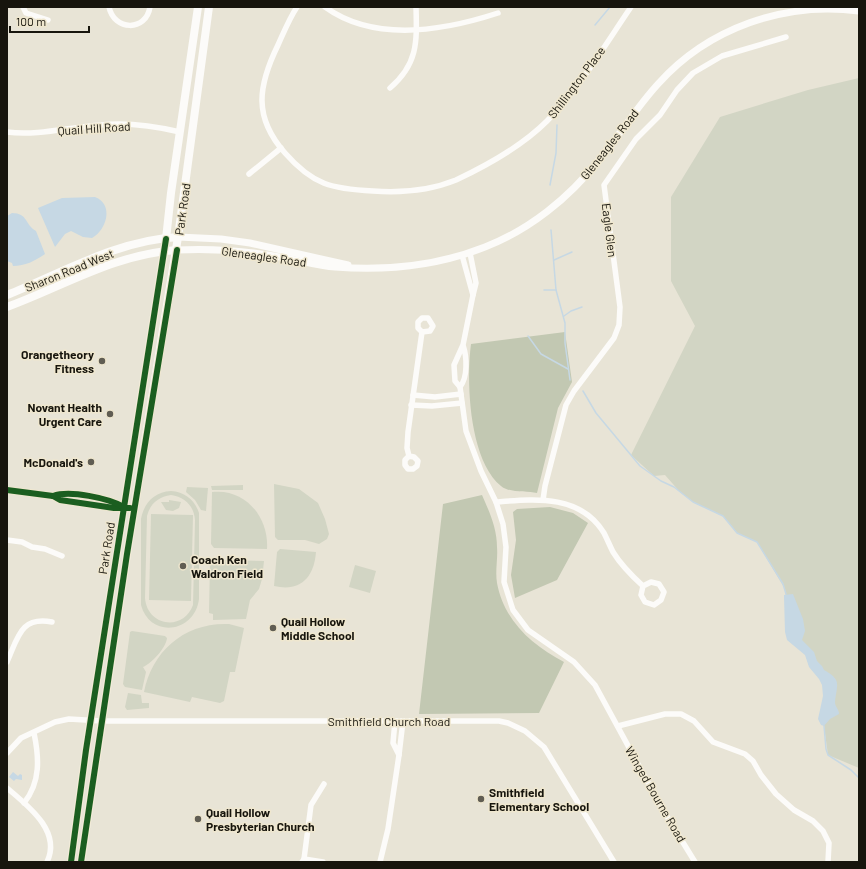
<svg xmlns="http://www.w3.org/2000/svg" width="866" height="869" font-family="Barlow,sans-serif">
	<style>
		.green { fill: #d2d5c4; fill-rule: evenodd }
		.forest { fill: #c2c8b2 }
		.water { fill: #c6d8e4 }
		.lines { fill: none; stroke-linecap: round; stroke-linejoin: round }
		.stream { stroke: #c6d8e4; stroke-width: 1.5 }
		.minor { stroke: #fcfbf9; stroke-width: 5.5 }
		.tertiary { stroke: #fcfbf9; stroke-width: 7 }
		.secondary { stroke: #fcfbf9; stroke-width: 8 }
		.cycleway-casing { stroke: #efe7cf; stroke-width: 8 }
		.cycleway { stroke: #1b5e20; stroke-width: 6 }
		.poi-dot { fill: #605d53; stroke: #efe7cf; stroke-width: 1.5 }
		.labels { text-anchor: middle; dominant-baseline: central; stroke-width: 3; stroke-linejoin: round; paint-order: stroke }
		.street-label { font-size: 12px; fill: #17150d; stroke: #efe7cf }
		.poi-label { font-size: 12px; font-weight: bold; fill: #17150d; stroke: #efe7cf; text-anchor: start }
	</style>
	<rect width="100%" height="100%" fill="#e8e4d6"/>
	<g class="green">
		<polygon points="859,78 859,768 828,755 824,726 820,719 828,690 805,649 790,639 785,589 757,542 737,533 723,516 693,502 680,492 665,475 654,476 631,455 695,326 671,281 671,197 720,117 808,90"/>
		<polygon points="274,484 299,489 318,503 325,519 329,534 327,539 319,544 305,540 278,540 275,537"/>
		<polygon points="243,485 243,490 212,490 211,486"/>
		<polygon points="187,487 208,488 206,511 201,510 195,500 186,492"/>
		<path d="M171 491C185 492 195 500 199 513V599C195 633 150 639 141 605V519C144 503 154 492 171 491ZM171 495C185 497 194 506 195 520L193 605C183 632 147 626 145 598L147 516C150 504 158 497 171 495Z"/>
		<path d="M212 492C245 488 269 517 267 549L214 548 211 544Z"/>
		<polygon points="169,500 181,502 179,508 173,511 166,510 161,502 169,502"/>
		<polygon points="151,514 193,515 191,601 149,600"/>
		<path d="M280 549 316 552C314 578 300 592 274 586L277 552Z"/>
		<polygon points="214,560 264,561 262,579 259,589 250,600 246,619 213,620 213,614 209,613 210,563"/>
		<polygon points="355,565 376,571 370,593 349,587"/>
		<path d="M229 624 244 628 235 672H230L224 701 220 703 192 697 190 702 144 692C152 651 185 622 229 624Z"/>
		<path d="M132 631 165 636 167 638C166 648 152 663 143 667L146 672 142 690 125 687 123 684 130 632Z"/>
		<polygon points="128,693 141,695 142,703 149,703 149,708 127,710 125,707"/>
	</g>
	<g class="forest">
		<path d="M565 332 572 382 558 408 537 493C527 491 509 493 501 486 469 460 466 381 471 344Z"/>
		<path d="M482 495C489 511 497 528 497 547 498 559 495 571 497 583 504 621 532 645 564 662L539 713 419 714 443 504Z"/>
		<polygon points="550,507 573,513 588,523 557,580 515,598 511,575 516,540 513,512 517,509"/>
	</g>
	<g class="water">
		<path d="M95 197C114 204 107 230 92 238L83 237 71 231 65 234 55 247 38 208 62 198Z"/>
		<path d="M12 213C28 213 25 225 36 231L45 254C35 261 25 266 13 266L12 263 7 261V216Z"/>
		<path d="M793 594 803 619 805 631 802 640 814 652 817 661 822 666 824 670C842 680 837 684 835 702 835 707 839 709 839 714L830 719 824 726 821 725 818 719 823 696 822 685 819 679 809 667 805 655 787 640 785 632 784 597V595Z"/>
		<polygon points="13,772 18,776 20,774 22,775 22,780 16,779 14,781 9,777"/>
	</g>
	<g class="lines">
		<g class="stream">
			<polyline points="595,25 610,7"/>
			<polyline points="550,185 556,153 557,125"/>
			<polyline points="551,230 556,290 565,323 565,343 570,380"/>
			<polyline points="554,260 572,252"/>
			<polyline points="544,290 556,290"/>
			<polyline points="564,316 571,311 582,307"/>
			<polyline points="528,336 541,354 568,369"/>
			<polyline points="583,391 596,413 640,466 661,481 674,487 693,502 723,516 737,533 757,542 783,584 786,594"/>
			<polyline points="824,726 826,749 828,755 851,770 859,778"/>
		</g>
		<g class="minor">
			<polyline points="23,7 26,13 48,20"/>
			<path d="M109 7C114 31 146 32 150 7"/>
			<path d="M297 7C289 19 284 32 278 45 258 86 253 117 285 153 313 185 332 189 373 191 401 193 429 191 456 180 488 165 522 146 547 121 579 89 605 45 631 7"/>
			<path d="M325 7C375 43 443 31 498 13"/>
			<path d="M390 88C418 64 417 42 416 7"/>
			<path d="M7 132C38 136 70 127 101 125 128 122 154 126 180 132"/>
			<polyline points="249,174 281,148"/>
			<polyline points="462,255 473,295 476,283 470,253"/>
			<path d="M463 345C467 357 468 377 460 387L455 381 454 365 463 345 473 295"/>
			<polyline points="460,387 466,431 481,471 496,502 503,524 506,547 504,582 513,610 528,630 574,662 595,685 663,810 695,862"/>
			<polyline points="413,395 435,397 461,394"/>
			<polyline points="411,405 432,406 462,403"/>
			<polyline points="409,456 405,460 405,465 408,469 413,469 417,466 418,461 414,457 409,456 407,448 408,432 422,332 430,331 433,326 428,318 422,318 418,322 418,328 422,332"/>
			<polyline points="7,490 53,496 60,500 114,508 134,508"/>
			<path d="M53 496C70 490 108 498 124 507"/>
			<polyline points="543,500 545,486 566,405 574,391 614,338 619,325 620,307 604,185 636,139 660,115 677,90 693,73 722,56 786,37"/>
			<path d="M496 502C535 499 580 494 604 533 607 539 610 546 613 552 621 565 632 576 643 586L641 595 645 602 654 605 661 600 664 592 659 584 651 582 643 586"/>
			<polyline points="7,540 22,542 32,547 45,549 62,556"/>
			<path d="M7 662C18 638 20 616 52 622"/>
			<polyline points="395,721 393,743 399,755 403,721"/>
			<polyline points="618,726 665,714 681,714 694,721 713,742 745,754 753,761 761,775 776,794 794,810 813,821 823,831 829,843 828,862"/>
			<polyline points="7,753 21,738 55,722 69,719 102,721 499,721 508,723 525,731 544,747 614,862"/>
			<path d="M7 788C27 805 62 831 47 862"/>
			<path d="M24 803C41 782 39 757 34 733"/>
			<polyline points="304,859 311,805 324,784"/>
			<polyline points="302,862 304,859 323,862"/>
			<polyline points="380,862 388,829 399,755"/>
		</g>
		<g class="tertiary">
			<polyline points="178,237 221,239 250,243 348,265"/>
			<path d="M177 250C213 248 249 251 285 258 302 261 319 266 335 267 386 271 437 266 485 247 529 230 569 198 598 161 619 136 636 108 658 84 708 28 785 1 859 11"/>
		</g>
		<g class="secondary">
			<path d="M7 295C62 273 118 240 178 237"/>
			<path d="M7 307C64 286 115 254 177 250"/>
			<polyline points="71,862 86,750 166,239 171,193 198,7"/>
			<polyline points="81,862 127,554 178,237 209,7"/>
		</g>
		<defs>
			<g id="cycleway">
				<polyline points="7,490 53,496 60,500 114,508 130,508"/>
				<path d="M53 496C70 490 108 498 124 507"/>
				<polyline points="71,862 86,750 166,239"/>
				<polyline points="81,862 127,554 177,250"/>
			</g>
		</defs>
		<use href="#cycleway" class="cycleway-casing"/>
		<use href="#cycleway" class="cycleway"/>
	</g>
	<g class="poi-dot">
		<circle cx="102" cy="361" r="4"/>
		<circle cx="110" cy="414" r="4"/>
		<circle cx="91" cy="462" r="4"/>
		<circle cx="183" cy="566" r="4"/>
		<circle cx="273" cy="628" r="4"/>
		<circle cx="481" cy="799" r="4"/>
		<circle cx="198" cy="819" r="4"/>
	</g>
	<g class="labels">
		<g class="street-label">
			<text transform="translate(576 82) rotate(-53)">Shillington Place</text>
			<text transform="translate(94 128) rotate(-4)">Quail Hill Road</text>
			<text transform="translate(609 144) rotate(-52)">Gleneagles Road</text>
			<text transform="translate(182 209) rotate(-82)">Park Road</text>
			<text transform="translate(610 230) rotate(83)">Eagle Glen</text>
			<text transform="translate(264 256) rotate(8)">Gleneagles Road</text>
			<text transform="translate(69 270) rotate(-22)">Sharon Road West</text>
			<text transform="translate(106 548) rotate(-81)">Park Road</text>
			<text x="389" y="721">Smithfield Church Road</text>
			<text transform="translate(656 794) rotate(60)">Winged Bourne Road</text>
		</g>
		<g class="poi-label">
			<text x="94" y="354" text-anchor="end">Orangetheory<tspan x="94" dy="14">Fitness</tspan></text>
			<text x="102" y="407" text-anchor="end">Novant Health<tspan x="102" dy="14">Urgent Care</tspan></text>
			<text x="83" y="462" text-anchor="end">McDonald's</text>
			<text x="191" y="559">Coach Ken<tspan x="191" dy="14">Waldron Field</tspan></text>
			<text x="281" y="621">Quail Hollow<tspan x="281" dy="14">Middle School</tspan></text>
			<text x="489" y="792">Smithfield<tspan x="489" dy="14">Elementary School</tspan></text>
			<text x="206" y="812">Quail Hollow<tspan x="206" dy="14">Presbyterian Church</tspan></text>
		</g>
	</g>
	<rect width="866" height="869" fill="none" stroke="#17150d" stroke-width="16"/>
	<path d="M10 26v6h79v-6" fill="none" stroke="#17150d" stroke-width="2"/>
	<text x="16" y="26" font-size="12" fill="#17150d" stroke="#efe7cf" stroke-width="3" paint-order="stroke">100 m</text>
</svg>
